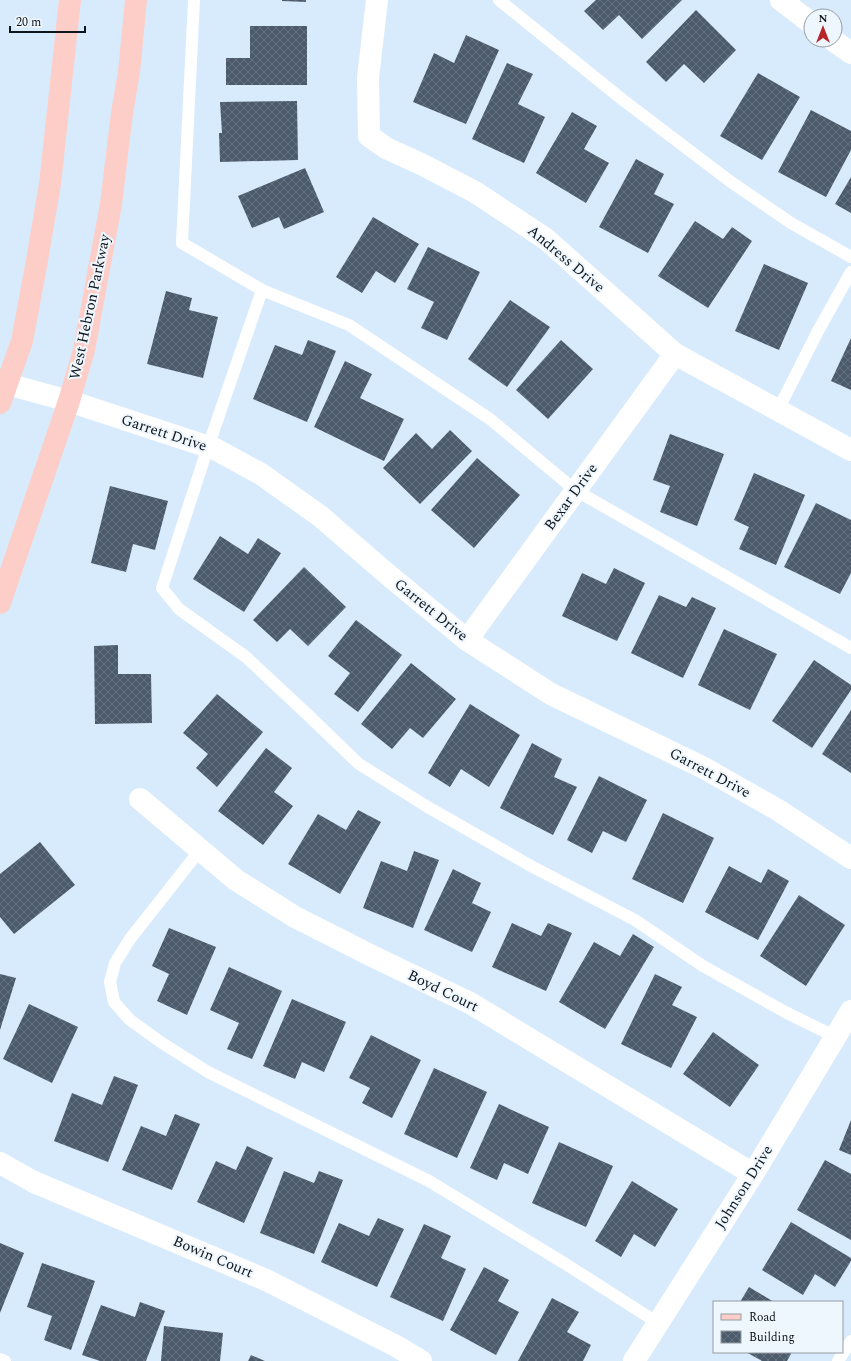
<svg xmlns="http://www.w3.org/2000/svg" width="851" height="1361" font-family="Spectral,serif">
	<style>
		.building { fill: url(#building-cross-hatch) }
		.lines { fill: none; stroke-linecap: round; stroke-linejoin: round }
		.lane { stroke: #fff; stroke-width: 12 }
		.street { stroke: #fff; stroke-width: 22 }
		.primary { stroke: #fdcec8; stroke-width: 22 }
		.labels { text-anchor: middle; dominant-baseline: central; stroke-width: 4; stroke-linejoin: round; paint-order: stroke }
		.street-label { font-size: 15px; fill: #0d141a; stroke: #eff7fe }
	</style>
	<defs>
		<pattern id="building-cross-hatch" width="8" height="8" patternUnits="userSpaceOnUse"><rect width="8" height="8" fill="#4b5b6b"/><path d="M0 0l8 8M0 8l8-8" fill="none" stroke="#66727f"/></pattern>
	</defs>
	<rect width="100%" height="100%" fill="#d8ebfd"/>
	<g class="building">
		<polygon points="282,0 306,0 306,2 282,1"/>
		<polygon points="596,0 682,0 642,39 619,15 603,30 584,11"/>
		<polygon points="696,10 736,50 704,83 684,64 666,82 646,62"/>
		<polygon points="250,26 307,26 307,85 226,85 226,58 250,58"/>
		<polygon points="466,35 499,50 466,124 413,102 434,53 454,63"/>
		<polygon points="507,63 533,74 518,104 545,117 524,163 472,139"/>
		<polygon points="758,73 800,97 762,160 720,136"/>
		<polygon points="297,101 298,160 220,162 219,133 222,133 220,102"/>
		<polygon points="811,110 851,131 851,150 826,197 778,172"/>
		<polygon points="572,112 597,126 584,149 609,163 586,203 536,173"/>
		<polygon points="636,159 664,174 654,194 674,204 648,253 599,227"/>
		<polygon points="305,168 324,212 284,229 279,217 252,228 238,196"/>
		<polygon points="851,177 851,213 835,204"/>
		<polygon points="373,217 419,244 395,283 376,271 362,293 336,277"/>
		<polygon points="695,221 723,239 732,227 752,241 708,308 658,276"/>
		<polygon points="428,247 480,272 447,340 421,328 434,302 407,289"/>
		<polygon points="764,264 808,283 779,350 735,331"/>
		<polygon points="166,291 192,298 189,310 218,317 203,378 147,364"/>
		<polygon points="510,300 550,327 507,387 468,359"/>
		<polygon points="851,338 851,390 831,381"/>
		<polygon points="308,340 336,351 307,422 253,399 275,345 302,355"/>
		<polygon points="561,340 593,369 548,419 516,390"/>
		<polygon points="345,361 372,374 360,398 404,419 384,461 314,427"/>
		<polygon points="450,430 472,451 420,504 383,468 416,433 432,449"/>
		<polygon points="670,434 724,454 697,526 660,512 670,486 653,480"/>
		<polygon points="477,458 520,495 474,548 431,510"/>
		<polygon points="754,473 805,495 776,565 739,549 749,527 734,520"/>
		<polygon points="110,486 168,501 155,550 133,544 126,572 91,563"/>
		<polygon points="816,503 851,520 851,573 840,594 784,567"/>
		<polygon points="220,536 248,554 258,538 281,553 244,612 193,579"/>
		<polygon points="304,567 346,607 308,646 290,629 277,642 253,620"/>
		<polygon points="614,568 645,583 617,641 562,616 582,573 606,584"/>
		<polygon points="659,595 686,607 692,597 716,608 683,678 631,653"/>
		<polygon points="356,620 402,655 358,712 334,694 350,673 328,656"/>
		<polygon points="724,629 777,654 750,710 698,685"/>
		<polygon points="118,645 118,674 151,674 152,723 95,724 94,646"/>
		<polygon points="814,660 851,685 851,690 812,748 772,721"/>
		<polygon points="411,663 456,699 423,738 410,728 392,749 361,724"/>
		<polygon points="217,694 263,732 217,787 196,768 208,754 183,733"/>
		<polygon points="470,704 520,735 489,787 461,769 450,787 428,773"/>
		<polygon points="851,710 851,773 822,754"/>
		<polygon points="532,743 562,759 554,777 577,787 553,835 500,808"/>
		<polygon points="266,748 292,768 274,792 293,806 263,845 218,811"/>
		<polygon points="599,776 647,800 626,842 603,831 592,853 567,840"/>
		<polygon points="358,810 381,822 340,894 288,864 318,814 346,830"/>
		<polygon points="663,813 714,838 683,903 632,879"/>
		<polygon points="40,842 75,885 14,934 0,917 0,874"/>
		<polygon points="414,851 439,860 413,928 363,908 381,861 407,871"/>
		<polygon points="729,866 761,883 768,869 789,881 758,940 705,912"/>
		<polygon points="453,869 481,883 472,903 491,912 472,952 424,930"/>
		<polygon points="799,895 845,925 806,986 760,956"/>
		<polygon points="512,923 541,936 548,923 572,933 546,991 492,967"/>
		<polygon points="169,928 216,947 187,1015 157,1001 169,974 152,966"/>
		<polygon points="633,934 654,947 605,1029 559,1002 594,942 620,956"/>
		<polygon points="229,967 282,991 252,1059 227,1049 239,1023 210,1010"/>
		<polygon points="0,974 16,978 0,1030"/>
		<polygon points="655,974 682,987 672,1005 697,1017 671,1068 621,1044"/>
		<polygon points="292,999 346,1022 324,1072 302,1062 295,1079 263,1066"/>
		<polygon points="29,1004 78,1027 52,1083 3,1059"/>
		<polygon points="713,1032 759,1065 730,1107 683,1074"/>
		<polygon points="371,1035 421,1060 392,1118 362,1103 370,1088 349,1078"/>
		<polygon points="434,1068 487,1092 457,1158 404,1134"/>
		<polygon points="114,1076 138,1085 108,1162 54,1141 72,1093 102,1105"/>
		<polygon points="499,1104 549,1127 528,1174 504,1163 497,1180 470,1168"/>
		<polygon points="175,1114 200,1124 172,1190 122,1170 141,1126 166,1136"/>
		<polygon points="851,1120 851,1155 839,1150"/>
		<polygon points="559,1142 613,1166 586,1227 532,1203"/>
		<polygon points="247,1146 273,1158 244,1223 197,1202 216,1161 236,1170"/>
		<polygon points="825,1160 851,1174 851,1240 797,1210"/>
		<polygon points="284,1171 314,1183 319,1171 343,1180 314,1254 260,1233"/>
		<polygon points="632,1181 678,1209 655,1247 634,1234 621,1257 595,1241"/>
		<polygon points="378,1218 404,1229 377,1287 321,1262 339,1223 369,1236"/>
		<polygon points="791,1222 851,1258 851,1261 835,1287 815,1274 803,1295 762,1270"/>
		<polygon points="424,1224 451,1236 441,1258 466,1269 443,1321 390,1297"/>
		<polygon points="0,1243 24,1253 0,1313"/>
		<polygon points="42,1263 95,1281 71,1350 44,1340 52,1316 27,1307"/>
		<polygon points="484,1267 509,1280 498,1301 519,1312 496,1355 450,1330"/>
		<polygon points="749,1287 774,1302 740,1302"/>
		<polygon points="552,1298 579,1312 567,1332 591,1345 583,1361 518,1361"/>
		<polygon points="140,1302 165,1311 146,1361 100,1361 82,1355 101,1305 135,1317"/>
		<polygon points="164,1326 223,1333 220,1361 161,1361"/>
		<polygon points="746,1352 792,1352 787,1361 762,1361"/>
		<polygon points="251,1355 265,1361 248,1361"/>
	</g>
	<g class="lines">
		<g class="lane">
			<polyline points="194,0 182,243 262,290 349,325 490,419 575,490 851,648"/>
			<polyline points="499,0 623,100 731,182 791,223 851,257"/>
			<polyline points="262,290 208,447 162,588 179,609 246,657 308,715 359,764 426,806 531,866 635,920 703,966 787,1013 836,1037"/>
			<polyline points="778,410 818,331 851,272"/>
			<polyline points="200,850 130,939 115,963 110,982 114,1002 130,1020 162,1043 208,1072 429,1181 564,1263 658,1323"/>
			<polyline points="0,1359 5,1361"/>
			<polyline points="838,1361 851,1341"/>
		</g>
		<g class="street">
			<polyline points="377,0 368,78 369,136 386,148 423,165 475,192 546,239 675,354 851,450"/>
			<polyline points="781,0 811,23"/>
			<polyline points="833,40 851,53"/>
			<polyline points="7,384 69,401 215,449 261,474 320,516 386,573 467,640 551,694 704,768 778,810 851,858"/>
			<polyline points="467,640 675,354"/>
			<polyline points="140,799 236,880 295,917 372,956 470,1003 753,1174"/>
			<polyline points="0,1163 34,1182 266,1280 396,1346 421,1361"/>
			<polyline points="634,1361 753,1174 851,1011"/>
		</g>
		<g class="primary">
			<polyline points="0,403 22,341 36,266 50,184 70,0"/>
			<polyline points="0,603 69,401 84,350 111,204 122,113 129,72 136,0"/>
		</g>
	</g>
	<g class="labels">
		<g class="street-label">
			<text transform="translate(566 259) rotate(40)">Andress Drive</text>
			<text transform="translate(90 307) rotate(-78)">West Hebron Parkway</text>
			<text transform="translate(164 433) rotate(18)">Garrett Drive</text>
			<text transform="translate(571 497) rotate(-54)">Bexar Drive</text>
			<text transform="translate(431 610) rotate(39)">Garrett Drive</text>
			<text transform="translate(710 773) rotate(28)">Garrett Drive</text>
			<text transform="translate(443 991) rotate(26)">Boyd Court</text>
			<text transform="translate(744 1187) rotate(-58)">Johnson Drive</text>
			<text transform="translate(213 1257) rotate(23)">Bowin Court</text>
		</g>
	</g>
	<rect x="713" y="1301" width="130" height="52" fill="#eff7fe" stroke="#959ca3"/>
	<rect x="721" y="1314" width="20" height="6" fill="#fdcec8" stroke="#959ca3"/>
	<text x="749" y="1321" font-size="12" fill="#0d141a">Road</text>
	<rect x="721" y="1331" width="20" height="12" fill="url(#building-cross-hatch)" stroke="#959ca3"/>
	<text x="749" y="1341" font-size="12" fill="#0d141a">Building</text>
	<g transform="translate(823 28)"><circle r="19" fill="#eff7fe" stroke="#959ca3"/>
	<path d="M0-3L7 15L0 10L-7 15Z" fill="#b62628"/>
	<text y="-6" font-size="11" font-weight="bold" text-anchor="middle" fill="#0d141a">N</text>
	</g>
	<path d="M10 26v6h75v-6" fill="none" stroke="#0d141a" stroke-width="2"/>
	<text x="16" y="26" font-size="12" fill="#0d141a" stroke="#eff7fe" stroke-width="3" paint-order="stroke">20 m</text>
</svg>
